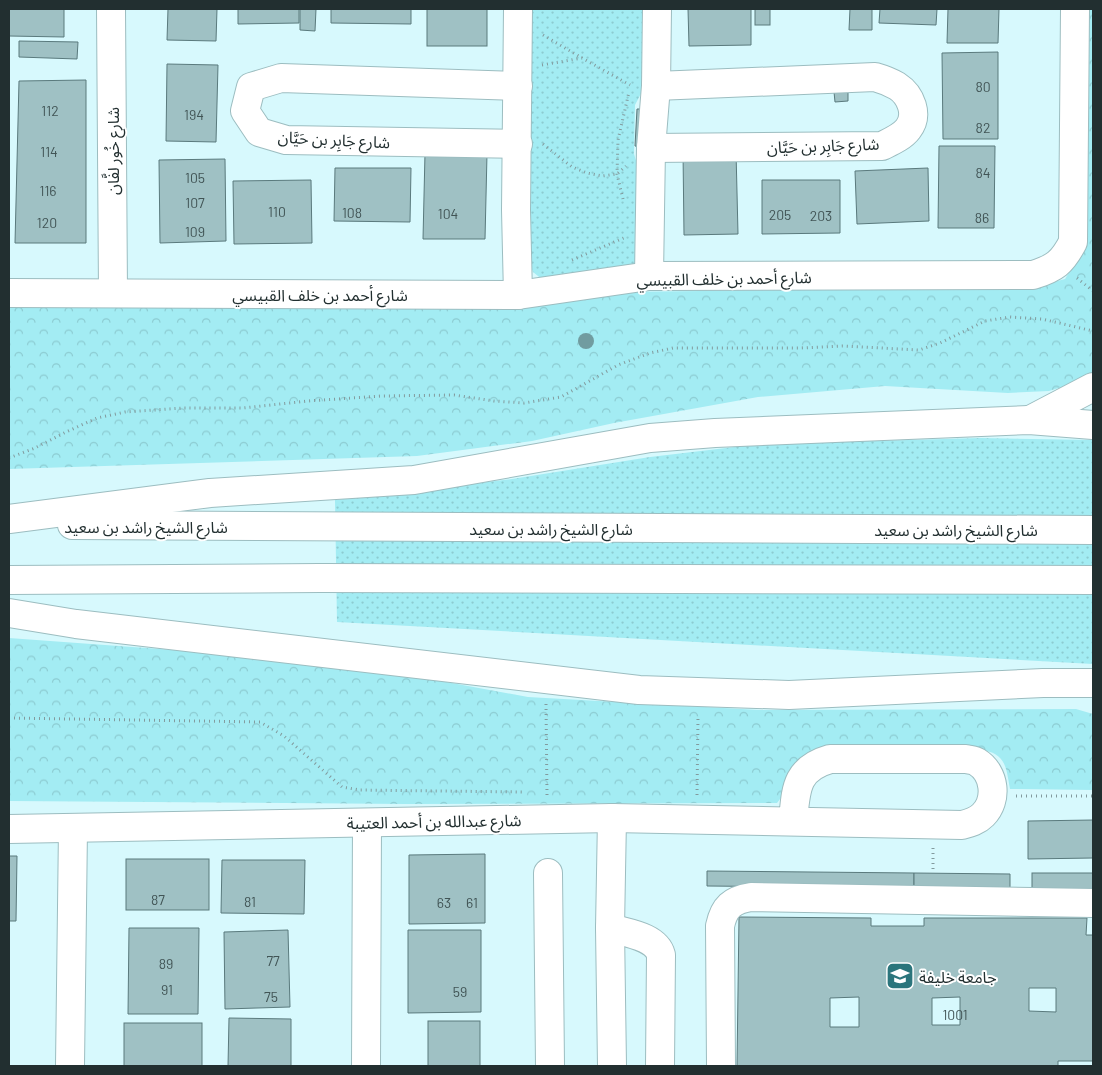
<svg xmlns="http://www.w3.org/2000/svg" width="1102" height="1075" font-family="Barlow,'Noto Sans Arabic',sans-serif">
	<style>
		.grass { fill: url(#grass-dots) }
		.forest { fill: url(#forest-crowns) }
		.building { fill: #9fc1c4; stroke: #5a7a7d; fill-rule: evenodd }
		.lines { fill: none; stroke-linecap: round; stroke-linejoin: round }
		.minor-casing { stroke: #9cbdc0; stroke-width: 30 }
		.major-casing { stroke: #9cbdc0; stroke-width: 30 }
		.path { stroke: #829a9d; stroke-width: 3; stroke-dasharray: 1 4; stroke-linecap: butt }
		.minor { stroke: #fff; stroke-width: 28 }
		.major { stroke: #fff; stroke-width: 28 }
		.tree { fill: #719ca0 }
		.labels { text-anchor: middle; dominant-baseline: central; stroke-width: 4; stroke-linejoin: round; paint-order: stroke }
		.number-label { font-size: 14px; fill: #415455 }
		.street-label { font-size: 16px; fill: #222f30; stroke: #fff }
		.poi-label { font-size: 16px; fill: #222f30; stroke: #fff; text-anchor: start }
	</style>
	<defs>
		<pattern id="grass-dots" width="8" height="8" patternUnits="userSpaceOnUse" patternTransform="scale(1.25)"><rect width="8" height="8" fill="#a3ecf3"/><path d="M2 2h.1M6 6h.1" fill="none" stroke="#8ccbd1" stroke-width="1.8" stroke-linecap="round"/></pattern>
		<pattern id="forest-crowns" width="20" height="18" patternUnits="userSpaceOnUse" patternTransform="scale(1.25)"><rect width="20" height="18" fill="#a3ecf3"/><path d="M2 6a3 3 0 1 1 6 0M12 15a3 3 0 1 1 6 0" fill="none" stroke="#8ccbd1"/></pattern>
	</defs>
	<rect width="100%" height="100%" fill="#d7f9fd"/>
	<g class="grass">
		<polygon points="530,9 648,9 646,84 635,105 634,154 645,190 640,267 543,280 533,272 527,258"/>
		<polygon points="981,438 1093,440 1093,664 337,622 335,500 512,479 650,457 760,444"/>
	</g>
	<g class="forest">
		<polygon points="1089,9 1093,9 1093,375 1081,381 1049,391 1008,393 885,386 758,397 614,423 532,441 417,456 9,469 9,299 1035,287 1065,279 1086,245"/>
		<path d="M9 638 338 662 528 697 759 710 1076 709 1093 714V790L1010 789C1006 767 1006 752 979 750L806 755 787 790 777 803 406 804 9 801Z"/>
	</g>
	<g class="building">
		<polygon points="9,9 64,9 64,37 9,36"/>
		<polygon points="168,9 217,9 216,41 167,40"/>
		<polygon points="238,9 299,9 299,23 238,24"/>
		<polygon points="300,9 316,9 315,31 300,30"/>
		<polygon points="331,9 411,9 411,24 331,23"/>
		<rect x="427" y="9" width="60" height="37"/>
		<polygon points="688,9 751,9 751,45 689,46"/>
		<rect x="755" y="9" width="15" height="16"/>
		<polygon points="850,9 872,9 872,30 849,30"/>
		<polygon points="880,9 937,9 936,25 879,23"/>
		<polygon points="948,9 999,9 998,43 947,43"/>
		<polygon points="19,41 78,42 77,59 19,57"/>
		<polygon points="998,52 998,139 943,139 942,53"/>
		<polygon points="167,64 218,65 216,142 166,141"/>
		<polygon points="86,80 86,243 15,243 19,81"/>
		<polygon points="848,91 848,101 835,102 834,92"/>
		<polygon points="637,109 641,109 640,147 635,146"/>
		<polygon points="939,146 995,146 994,228 938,228"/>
		<polygon points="736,151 738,234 684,235 683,152"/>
		<polygon points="425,153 487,154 485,239 423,239"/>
		<polygon points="225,159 226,241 160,243 159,160"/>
		<polygon points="335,168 411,168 410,222 334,221"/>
		<polygon points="928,168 929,221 857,224 855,171"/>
		<polygon points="311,180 312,243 234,244 233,181"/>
		<polygon points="762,180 840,180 840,233 762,234"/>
		<polygon points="1093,820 1093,858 1028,859 1028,821"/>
		<polygon points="485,854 485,923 409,924 409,855"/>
		<polygon points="9,856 17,856 16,921 9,921"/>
		<rect x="126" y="859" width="83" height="51"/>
		<polygon points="222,860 305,860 304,914 221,913"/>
		<polygon points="707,871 914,873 914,888 707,886"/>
		<polygon points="914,873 1010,874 1010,889 914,888"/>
		<rect x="1032" y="873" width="61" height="17"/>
		<path d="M739 917 871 918V926H924V918H1087L1086 935H1093V1061H1058V1066H737ZM1029 988H1056V1012L1029 1011ZM859 997V1027H830V998ZM960 997V1025H932V998Z"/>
		<polygon points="129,928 199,928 198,1014 128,1014"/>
		<polygon points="288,930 290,1007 225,1009 224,932"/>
		<polygon points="408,930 481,930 481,1012 408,1013"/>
		<polygon points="229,1018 291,1019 291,1066 228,1066"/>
		<rect x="428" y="1021" width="52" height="45"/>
		<rect x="124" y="1023" width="78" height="43"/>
	</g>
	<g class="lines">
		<defs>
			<g id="minor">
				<polyline points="111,9 113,293"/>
				<polyline points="518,144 286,140 259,132 245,111 251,87 281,78 518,86"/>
				<path d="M651 148 882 146C890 142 902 137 908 129 919 115 911 95 897 86 890 82 882 79 875 77L656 86"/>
				<polyline points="649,276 651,148 656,86 657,9"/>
				<path d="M9 293 518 295 649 276 1033 275C1055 268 1062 263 1073 242L1075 9"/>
				<polyline points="518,295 516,210 518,9"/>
				<polyline points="612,818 610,928 612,1066"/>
				<path d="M9 829 612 818 962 825C970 823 977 821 983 815 998 800 995 773 977 762 974 760 970 760 966 759H830C795 769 796 790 793 821"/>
				<polyline points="548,873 550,1066"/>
				<path d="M610 928C626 933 656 936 661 955L660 1066"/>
				<polyline points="70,1066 73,828"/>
				<polyline points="366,1066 367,823"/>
				<path d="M721 1066 720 926C724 907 732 900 751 897L1093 903"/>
			</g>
			<g id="major">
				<polyline points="1030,420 1093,387"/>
				<polyline points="9,519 210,493 414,480 650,438 715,433 1029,420 1093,425"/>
				<polyline points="72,525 1093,530"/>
				<polyline points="9,580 320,578 1093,580"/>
				<polyline points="9,613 76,624 639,690 789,695 1043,683 1093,683"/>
			</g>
		</defs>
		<use href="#minor" class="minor-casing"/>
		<use href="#major" class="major-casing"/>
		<g class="path">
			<polyline points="543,35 582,58"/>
			<polyline points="542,65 582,58 630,85"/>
			<polyline points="543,144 572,167 587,173 602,176 617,174 626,166"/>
			<polyline points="623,199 617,174 618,140 629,92"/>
			<polyline points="572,260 626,237"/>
			<polyline points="1077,278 1093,291"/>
			<polyline points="9,458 35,448 66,432 97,418 125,412 183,408 243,408 308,401 381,396 454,395 494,401 524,403 561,397 618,365 650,353 673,348 800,348 842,346 919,350 940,343 985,321 1010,317 1042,319 1093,331"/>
			<polyline points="546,704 547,795"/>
			<polyline points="9,718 260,722 284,736 342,787 360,790 522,792"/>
			<polyline points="697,795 698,717"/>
			<polyline points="1016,796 1093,796"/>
			<polyline points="933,848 933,873"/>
		</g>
		<use href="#minor" class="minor"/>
		<use href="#major" class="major"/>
	</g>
	<circle class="tree" cx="586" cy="341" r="8"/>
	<defs>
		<symbol id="university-square" viewBox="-11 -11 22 22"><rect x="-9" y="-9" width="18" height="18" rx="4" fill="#2b757c" stroke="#fff"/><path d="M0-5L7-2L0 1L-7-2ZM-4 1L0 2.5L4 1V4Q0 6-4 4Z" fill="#fff"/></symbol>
	</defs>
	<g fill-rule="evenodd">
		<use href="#university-square" x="884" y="960" width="32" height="32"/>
	</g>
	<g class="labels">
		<g class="number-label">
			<text x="983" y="86">80</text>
			<text x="50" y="110">112</text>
			<text x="194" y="114">194</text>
			<text x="983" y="127">82</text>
			<text x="49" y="151">114</text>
			<text x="983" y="172">84</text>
			<text x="195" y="177">105</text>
			<text x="48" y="190">116</text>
			<text x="195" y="202">107</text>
			<text x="277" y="211">110</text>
			<text x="352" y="212">108</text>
			<text x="448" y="213">104</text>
			<text x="780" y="214">205</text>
			<text x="821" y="215">203</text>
			<text x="982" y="217">86</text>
			<text x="47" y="222">120</text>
			<text x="195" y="231">109</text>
			<text x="158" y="899">87</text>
			<text x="250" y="901">81</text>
			<text x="444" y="902">63</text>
			<text x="472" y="902">61</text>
			<text x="273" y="960">77</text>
			<text x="166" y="963">89</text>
			<text x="167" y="989">91</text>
			<text x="460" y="991">59</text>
			<text x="271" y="996">75</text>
			<text x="955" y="1014">1001</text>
		</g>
		<g class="street-label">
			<text transform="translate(334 139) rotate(3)">شارع جَابِر بن حَيَّان</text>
			<text transform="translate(823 145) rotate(-2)">شارع جَابِر بن حَيَّان</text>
			<text transform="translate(112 151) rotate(-90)">شارع خُور لفَّان</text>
			<text transform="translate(724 278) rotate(-1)">شارع أحمد بن خلف القبيسي</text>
			<text x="320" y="294">شارع أحمد بن خلف القبيسي</text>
			<text x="146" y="526">شارع الشيخ راشد بن سعيد</text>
			<text x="551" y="528">شارع الشيخ راشد بن سعيد</text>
			<text x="956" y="529">شارع الشيخ راشد بن سعيد</text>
			<text transform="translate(434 821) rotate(-1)">شارع عبدالله بن أحمد العتيبة</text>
		</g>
		<g class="poi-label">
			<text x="919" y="976">جامعة خليفة</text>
		</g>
	</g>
	<rect width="1102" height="1075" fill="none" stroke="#222f30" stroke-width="20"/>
</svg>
